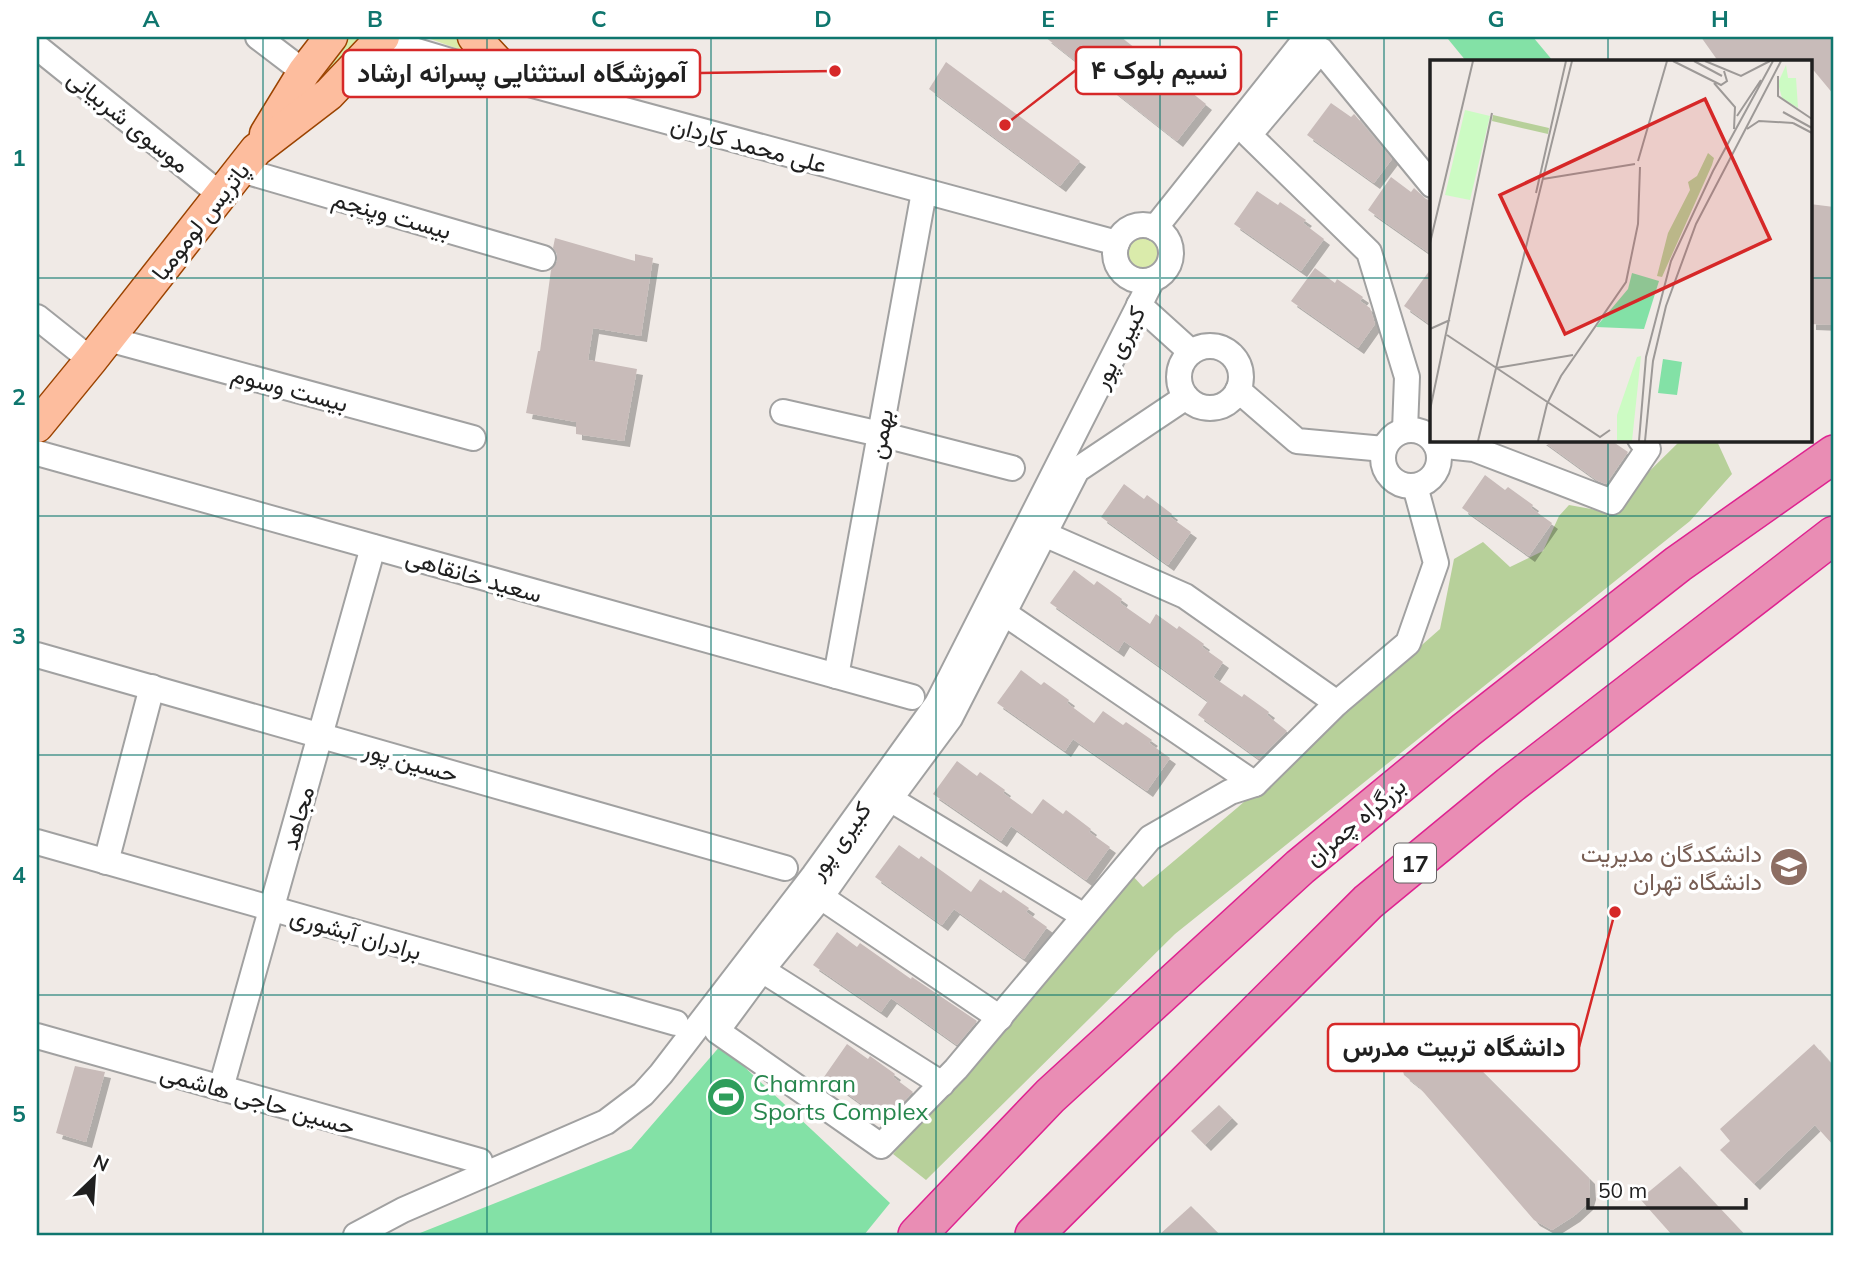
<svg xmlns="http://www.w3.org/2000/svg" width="1871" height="1272" font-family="Mulish,Vazirmatn,sans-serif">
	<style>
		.grass { fill: #daebab }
		.forest { fill: #b7d09a }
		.pitch { fill: #83e1a6 }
		.building { fill: #c8bbb9; filter: url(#shadow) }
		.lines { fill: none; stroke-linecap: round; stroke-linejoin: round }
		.minor-casing { stroke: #a1a1a1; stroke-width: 28 }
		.major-casing { stroke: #9b4300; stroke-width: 35 }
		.highway-casing { stroke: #de2390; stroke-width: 40 }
		.minor { stroke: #fff; stroke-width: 24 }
		.major { stroke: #fdbd9e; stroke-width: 32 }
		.highway { stroke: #e98db4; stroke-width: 37 }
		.grid { fill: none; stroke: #0f766e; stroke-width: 2; stroke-opacity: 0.55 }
		.labels { text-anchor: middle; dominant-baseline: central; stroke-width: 7; stroke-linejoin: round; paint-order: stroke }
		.shield { fill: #fff; stroke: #636363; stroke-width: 2 }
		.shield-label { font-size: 23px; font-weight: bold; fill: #202020 }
		.street-label { font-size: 24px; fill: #202020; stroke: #fff }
		.education-label { font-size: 24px; fill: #785e54; stroke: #fff; text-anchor: end }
		.leisure-label { font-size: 24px; fill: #27864d; stroke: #fff; text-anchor: start }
		.inset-road { fill: none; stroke: #9d9997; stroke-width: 2 }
		.view { fill: #d62828; fill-opacity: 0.15; stroke: #d62828; stroke-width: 3.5 }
		.inset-edge { fill: none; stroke: #202020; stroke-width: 3.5 }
		.leader { fill: none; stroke: #d62828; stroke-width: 2.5 }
		.callout-dot { fill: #d62828; stroke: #fff; stroke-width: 2.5 }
		.callout { fill: #fff; stroke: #d62828; stroke-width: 2.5 }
		.callout-label { font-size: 26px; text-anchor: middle; font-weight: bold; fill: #202020 }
		.neatline { fill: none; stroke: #0f766e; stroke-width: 2.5 }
		.grid-label { font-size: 23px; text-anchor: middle; font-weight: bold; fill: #0f766e }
	</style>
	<defs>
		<filter id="shadow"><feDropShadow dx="6" dy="6" stdDeviation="0" flood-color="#0004"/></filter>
	</defs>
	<rect width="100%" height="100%" fill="#f0eae6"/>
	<g class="grass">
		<polygon points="341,37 359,37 363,40 301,111 290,101"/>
		<polygon points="425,37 458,37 461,50"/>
		<circle cx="1144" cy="253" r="19"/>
	</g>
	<polygon class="forest" points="1682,439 1716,439 1732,474 1690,521 1175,934 926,1180 893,1154 1131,874 1143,887 1237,808 1440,629 1454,559 1483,542 1510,567 1543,551 1559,516 1569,505 1608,512"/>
	<g class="pitch">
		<polygon points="1451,37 1533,37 1553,61 1466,61 1448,39"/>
		<polygon points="721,1045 890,1203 864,1235 415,1235 631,1149"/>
	</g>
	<g class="building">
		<polygon points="1045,37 1121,37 1206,104 1177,141"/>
		<polygon points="1701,37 1834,37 1834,95 1810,66 1810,61 1718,61"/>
		<polygon points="946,62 1080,161 1060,186 929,89"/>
		<polygon points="1331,103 1351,117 1354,114 1355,115 1392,159 1374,183 1307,135"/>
		<polygon points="1391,177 1411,192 1414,188 1426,199 1432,201 1432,255 1368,210"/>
		<polygon points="1257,191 1278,205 1280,202 1306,220 1303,223 1324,239 1301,271 1234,224"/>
		<polygon points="1810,204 1834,207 1834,325 1810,324"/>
		<polygon points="555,238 635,261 635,254 653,258 641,336 593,328 588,360 637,369 624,441 576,434 576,422 526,413 538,351 540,351 551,270 557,261 557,254 553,248"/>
		<polygon points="1432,267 1432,326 1404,306"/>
		<polygon points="1315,268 1335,283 1337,279 1363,297 1360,301 1370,308 1375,324 1358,348 1291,301"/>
		<polygon points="1540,439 1609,439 1628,452 1606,484 1598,481"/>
		<polygon points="1485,475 1505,490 1508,487 1533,505 1531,508 1552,523 1529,556 1462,508"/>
		<polygon points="1124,484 1144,499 1147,495 1172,514 1170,517 1191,532 1168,565 1101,517"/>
		<polygon points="1074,570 1094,585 1097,581 1122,599 1120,603 1150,624 1156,614 1177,629 1179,626 1204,644 1202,647 1223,662 1213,677 1242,697 1244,694 1269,712 1267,715 1287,731 1259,759 1198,715 1208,701 1124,641 1118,651 1050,603"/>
		<polygon points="1021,670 1041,685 1044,682 1069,700 1067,703 1094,723 1103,711 1123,725 1126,722 1152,740 1149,743 1170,758 1147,791 1073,739 1065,751 997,703"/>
		<polygon points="957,761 977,776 980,772 1005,790 1003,793 1032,814 1043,799 1063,814 1066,810 1091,829 1089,832 1110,847 1086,880 1011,826 1001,841 933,794"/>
		<polygon points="899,845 919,859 921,856 971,892 980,879 1001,893 1003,890 1029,908 1026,912 1047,927 1024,959 954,909 942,925 875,877"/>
		<polygon points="837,932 857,947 860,943 911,979 912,977 977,1021 957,1045 891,998 881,1012 813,965"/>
		<polygon points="1442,1033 1448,1037 1589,1178 1590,1194 1587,1204 1574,1216 1552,1230 1534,1220 1419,1087 1404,1075 1401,1063 1430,1037"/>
		<polygon points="847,1044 868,1059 870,1056 895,1074 893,1077 913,1092 885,1121 824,1077"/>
		<polygon points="1814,1044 1834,1067 1834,1146 1815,1125 1754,1184 1720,1150 1730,1141 1720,1129"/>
		<polygon points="75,1066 105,1072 86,1142 56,1133"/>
		<polygon points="1219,1105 1232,1118 1205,1145 1191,1131"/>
		<polygon points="1680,1166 1745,1235 1672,1235 1640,1199"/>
		<polygon points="1191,1206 1220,1235 1159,1235"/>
	</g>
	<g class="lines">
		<defs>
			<g id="minor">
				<polyline points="258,37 304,72"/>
				<polyline points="380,37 400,46 514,80 1117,243"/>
				<polyline points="37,47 221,195"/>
				<polyline points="241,170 543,258"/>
				<circle cx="1143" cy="253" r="28"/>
				<polyline points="1155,228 1307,37"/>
				<polyline points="1139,305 1191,352"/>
				<polyline points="37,317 91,360"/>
				<polyline points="108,339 473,438"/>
				<circle cx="1210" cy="377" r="31"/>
				<polyline points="1238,390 1297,441 1384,449"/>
				<polyline points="1186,397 1077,470 950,718 890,799 821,897 762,970 717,1031 881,1146 956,1069 1150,838 1230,792 1255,784 1337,703 1408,643 1436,563 1415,486"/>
				<polyline points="783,412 880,434 1012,468"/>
				<polyline points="1405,430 1407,377 1369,252 1249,135 1321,50 1432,185"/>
				<circle cx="1411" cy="458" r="28"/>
				<polyline points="1436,445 1474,449 1612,502 1648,449 1640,439"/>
				<polyline points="37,453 912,697"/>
				<polyline points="1044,534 1185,596 1337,703"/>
				<polyline points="1004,613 1255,784"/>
				<polyline points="37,655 785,868"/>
				<polyline points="836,676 924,192"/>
				<polyline points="890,799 1084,916"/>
				<polyline points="37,842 676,1023"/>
				<polyline points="106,862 152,687"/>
				<polyline points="821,897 1000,1018"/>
				<polyline points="762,970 942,1084"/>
				<polyline points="37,1036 480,1161"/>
				<polyline points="221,1088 373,547"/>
				<polyline points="356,1235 403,1210 606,1122 643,1094 661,1074 814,875 937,704 1152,280"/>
			</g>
			<g id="major">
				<polyline points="474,37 514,80"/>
				<polyline points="266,134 304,72 331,37"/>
				<polyline points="37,426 91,360 256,150 329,94 383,37"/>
			</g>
			<g id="highway">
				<polyline points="917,1235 1050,1096 1300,867 1466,730 1678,564 1834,454"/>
				<polyline points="1034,1235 1368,902 1510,785 1834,535"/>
			</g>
		</defs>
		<use href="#minor" class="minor-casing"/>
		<use href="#major" class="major-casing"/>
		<use href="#highway" class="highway-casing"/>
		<use href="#minor" class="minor"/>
		<use href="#major" class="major"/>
		<use href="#highway" class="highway"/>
	</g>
	<path class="grid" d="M263 37V1235M487 37V1235M711 37V1235M936 37V1235M1160 37V1235M1384 37V1235M1608 37V61M37 278H1432M1810 278H1834M1608 439V1235M37 516H1834M37 755H1834M37 995H1834"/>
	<defs>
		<symbol id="university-disc" viewBox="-11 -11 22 22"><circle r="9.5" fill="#8d6e63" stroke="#fff"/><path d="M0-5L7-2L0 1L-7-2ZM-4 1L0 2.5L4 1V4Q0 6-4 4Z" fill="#fff"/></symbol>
		<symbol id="stadium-disc" viewBox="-11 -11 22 22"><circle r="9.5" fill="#2e9e5b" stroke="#fff"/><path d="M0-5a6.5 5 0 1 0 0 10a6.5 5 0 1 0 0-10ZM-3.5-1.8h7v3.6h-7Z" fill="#fff"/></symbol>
	</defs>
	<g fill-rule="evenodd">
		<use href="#university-disc" x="1767" y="845" width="44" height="44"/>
		<use href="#stadium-disc" x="704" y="1075" width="44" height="44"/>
	</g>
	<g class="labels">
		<rect class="shield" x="1394" y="843.5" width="42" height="39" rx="5"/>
		<g class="shield-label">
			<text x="1415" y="863">17</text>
		</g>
		<g class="street-label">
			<text transform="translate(129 121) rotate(39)">موسوی شربیانی</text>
			<text transform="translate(749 144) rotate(15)">علی محمد کاردان</text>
			<text transform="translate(392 214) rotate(16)">بیست وپنجم</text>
			<text transform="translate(200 221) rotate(-52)">پاتریس لومومبا</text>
			<text transform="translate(1118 347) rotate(-63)">کبیری پور</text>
			<text transform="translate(290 388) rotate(15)">بیست وسوم</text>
			<text transform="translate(880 434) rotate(-80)">بهمن</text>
			<text transform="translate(474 575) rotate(16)">سعید خانقاهی</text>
			<text transform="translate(411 761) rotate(16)">حسین پور</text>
			<text transform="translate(297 818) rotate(-74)">مجاهد</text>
			<text transform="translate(1355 821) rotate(-40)">بزرگراه چمران</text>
			<text transform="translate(839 840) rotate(-54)">کبیری پور</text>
			<text transform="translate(356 933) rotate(16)">برادران آبشوری</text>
			<text transform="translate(258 1099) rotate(16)">حسین حاجی هاشمی</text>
		</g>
		<g class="education-label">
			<text x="1762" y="853">دانشکدگان مدیریت<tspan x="1762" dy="28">دانشگاه تهران</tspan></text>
		</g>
		<g class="leisure-label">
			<text x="753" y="1083">Chamran<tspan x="753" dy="28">Sports Complex</tspan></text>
		</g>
	</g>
	<g transform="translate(1430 60)">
		<rect width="382" height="382" fill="#f0eae6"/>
		<path d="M63 55 119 68 118 74 62 61ZM278 93 284 98 282 105 232 217 227 216 238 173 260 130 258 122 267 116Z" fill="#b7d09a"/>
		<path d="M356 5 358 18H366L368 48 352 38 348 23ZM35 50 60 56 40 140 15 135ZM211 296 202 381H187V355L207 297Z" fill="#ccfbc3"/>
		<path d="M202 213 229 221 214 269 166 267 198 229ZM233 299 252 302 247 335 228 333Z" fill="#83e1a6"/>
		<path class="inset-road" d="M243 1 291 25 297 21 294 11M264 1 292 16M275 1 311 16 340 1M348 16V36L382 59M284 23 305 47 304 69M353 52 382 68M307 56 331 20M363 63 382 73M317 69 329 61 363 63M208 101 237 1M113 119 205 104M106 133 136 1M0 183 43 1M0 269 20 260M17 275 170 377 180 370M66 308 143 295M0 350 62 53M48 381 142 1M108 381 117 344 131 316 196 222 208 164 210 107M209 381 216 297 241 201 283 111 343 1M215 381 223 301 236 246 266 164 351 1"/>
		<path class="view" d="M275 39 340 179 135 274 70 135Z"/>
		<rect width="382" height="382" class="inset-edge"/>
	</g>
	<path class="leader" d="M1005 125L1076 70M835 71L700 73M1615 912L1579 1047"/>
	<g class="callout-dot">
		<circle cx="1005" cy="125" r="7"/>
		<circle cx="835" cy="71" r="7"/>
		<circle cx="1615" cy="912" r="7"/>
	</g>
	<g class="callout">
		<rect x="1076" y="47" width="165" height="47" rx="7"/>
		<rect x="343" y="50" width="357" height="47" rx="7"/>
		<rect x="1328" y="1024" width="251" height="47" rx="7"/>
	</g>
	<g class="callout-label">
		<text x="1159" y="79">نسیم بلوک ۴</text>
		<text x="522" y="82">آموزشگاه استثنایی پسرانه ارشاد</text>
		<text x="1454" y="1056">دانشگاه تربیت مدرس</text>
	</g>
	<rect width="1871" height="1272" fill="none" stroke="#ffffff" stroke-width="77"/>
	<g transform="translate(94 1178) rotate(25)" stroke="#ffffff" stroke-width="5" paint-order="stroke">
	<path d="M0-5L12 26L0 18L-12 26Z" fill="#202020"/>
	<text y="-10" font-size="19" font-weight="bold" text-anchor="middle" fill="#202020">N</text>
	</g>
	<path d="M1588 1198v10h158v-10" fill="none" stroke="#202020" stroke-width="3.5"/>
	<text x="1598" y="1198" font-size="21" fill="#202020" stroke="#ffffff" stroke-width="5" paint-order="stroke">50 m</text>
	<rect x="38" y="38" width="1794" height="1196" class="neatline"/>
	<g class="grid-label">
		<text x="151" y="27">A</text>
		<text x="375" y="27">B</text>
		<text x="599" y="27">C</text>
		<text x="823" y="27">D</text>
		<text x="1048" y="27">E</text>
		<text x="1272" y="27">F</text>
		<text x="1496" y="27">G</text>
		<text x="1720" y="27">H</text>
		<text x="19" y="166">1</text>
		<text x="19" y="405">2</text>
		<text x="19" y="644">3</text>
		<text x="19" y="883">4</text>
		<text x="19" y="1122">5</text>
	</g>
</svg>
